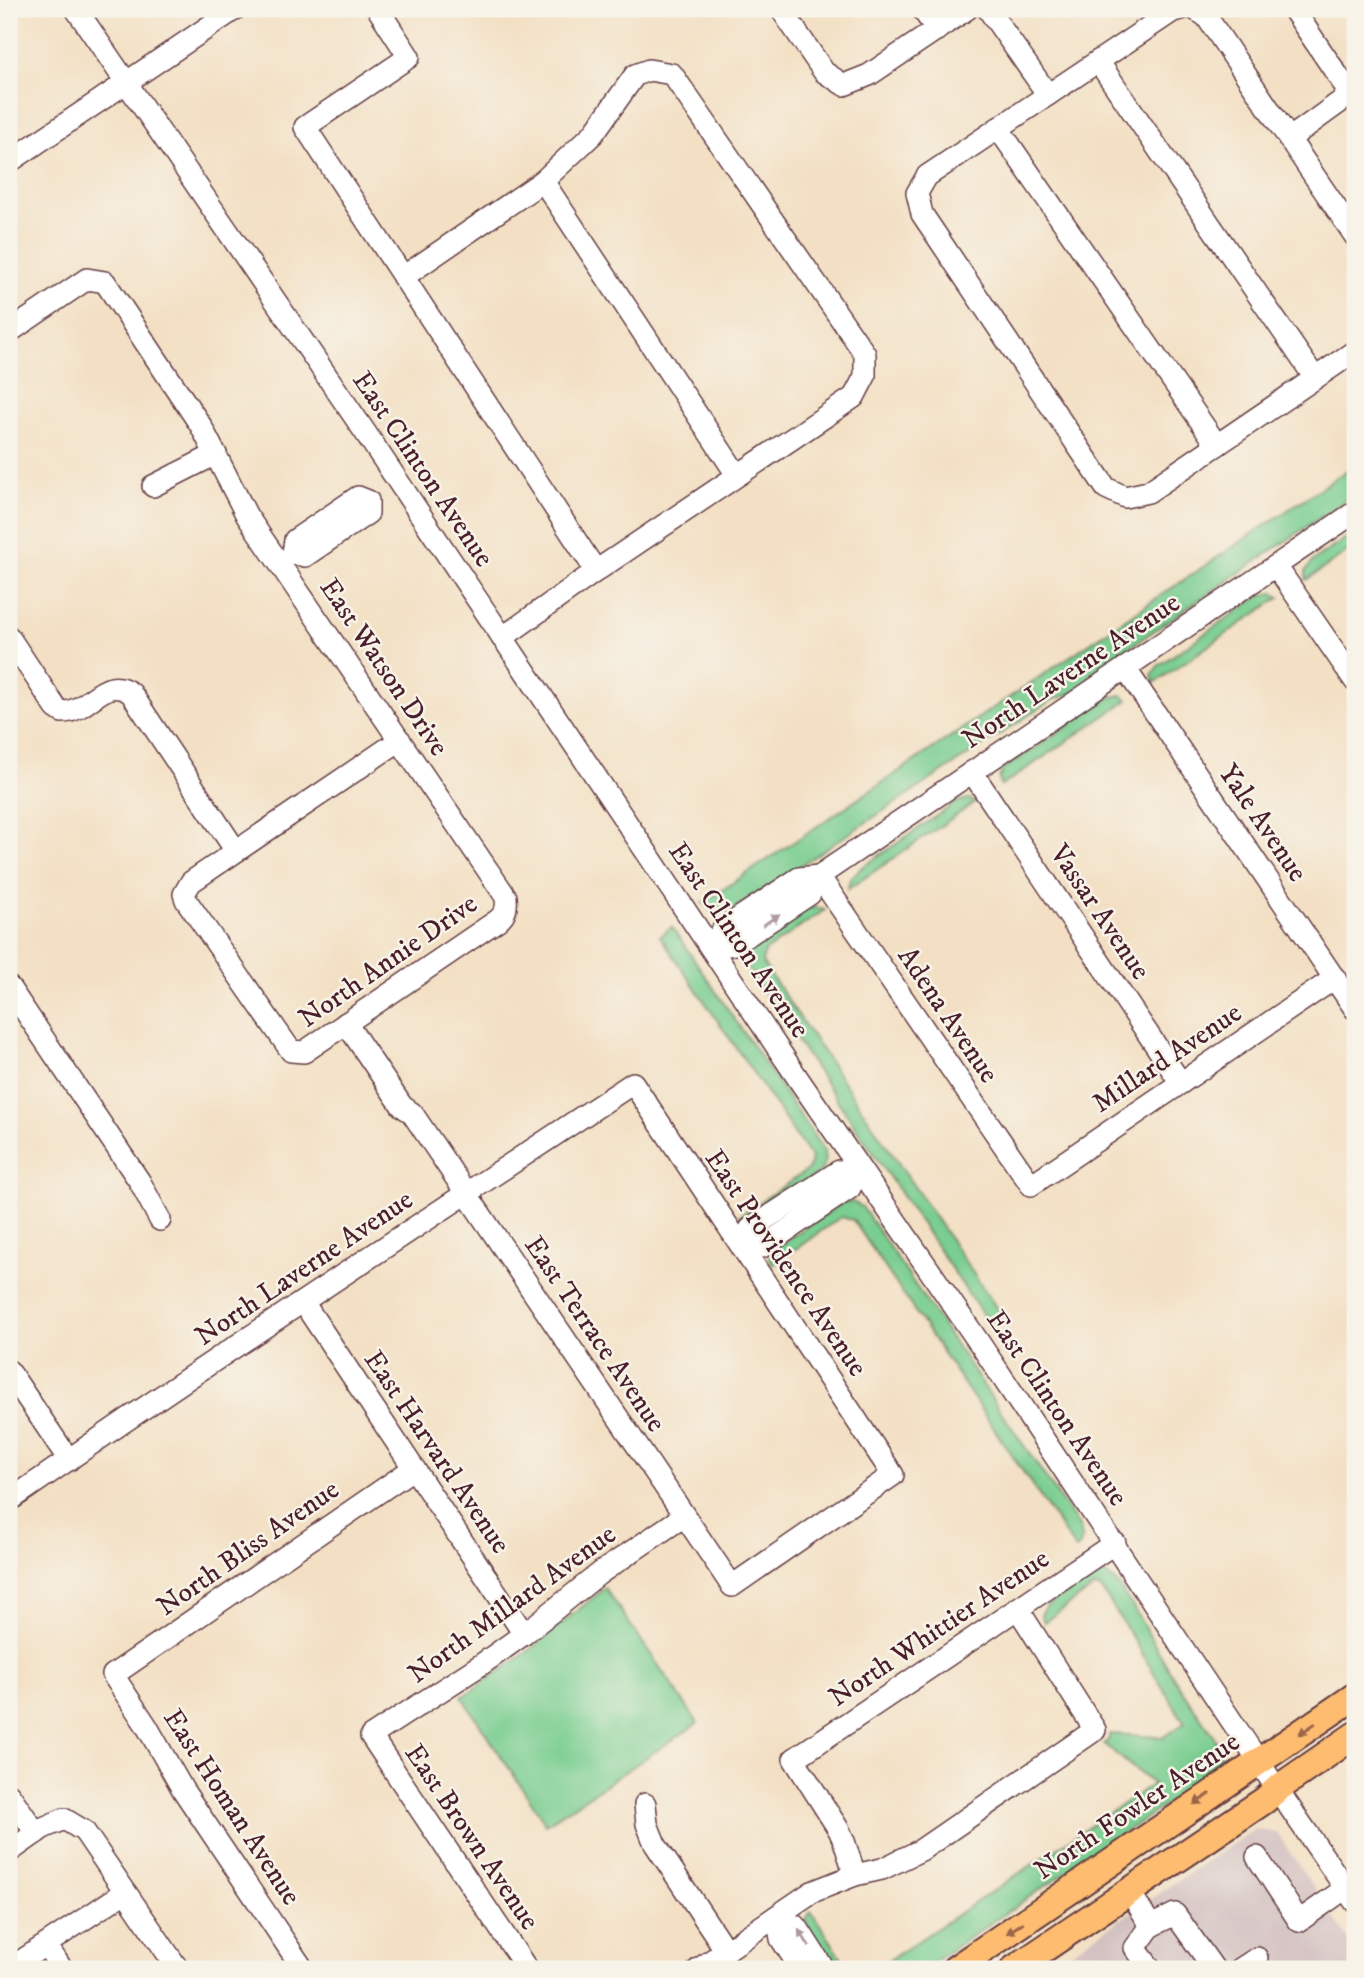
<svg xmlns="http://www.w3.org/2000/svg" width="1364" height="1978" font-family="'IM FELL DW Pica',serif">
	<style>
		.industrial { fill: #d2bfc0 }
		.green { fill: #7ace91; stroke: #62765e; stroke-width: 2 }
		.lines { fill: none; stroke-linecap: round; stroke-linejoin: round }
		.minor-casing { stroke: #633c42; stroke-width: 24 }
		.major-casing { stroke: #633c42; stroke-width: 30 }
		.minor { stroke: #fff; stroke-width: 21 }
		.major { stroke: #fdbc70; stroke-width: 26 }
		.oneway { fill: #ae9aa0 }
		.oneway2 { fill: #9b664a }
		.labels { text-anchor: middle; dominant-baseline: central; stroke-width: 5; stroke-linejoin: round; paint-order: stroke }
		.street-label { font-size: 28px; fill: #4a1f2b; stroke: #f7f3e8 }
	</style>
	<rect width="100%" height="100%" fill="#f7f3e8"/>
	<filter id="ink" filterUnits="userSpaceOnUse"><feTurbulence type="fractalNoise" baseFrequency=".0143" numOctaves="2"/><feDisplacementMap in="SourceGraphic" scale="14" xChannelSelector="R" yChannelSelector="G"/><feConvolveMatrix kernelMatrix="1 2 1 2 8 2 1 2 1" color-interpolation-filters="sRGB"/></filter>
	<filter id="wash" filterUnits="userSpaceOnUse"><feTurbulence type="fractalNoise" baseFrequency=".00686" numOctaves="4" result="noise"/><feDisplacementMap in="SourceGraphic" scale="28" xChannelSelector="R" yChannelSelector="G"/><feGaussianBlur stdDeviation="1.57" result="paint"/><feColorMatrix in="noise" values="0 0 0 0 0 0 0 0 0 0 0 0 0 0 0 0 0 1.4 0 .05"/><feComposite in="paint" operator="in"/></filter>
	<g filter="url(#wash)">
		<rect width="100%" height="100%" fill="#f3e0c4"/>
		<polygon class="industrial" points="1255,1829 1277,1833 1355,1949 1355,1969 1046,1969"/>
		<g class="green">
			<path d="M1355 465V494L1092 673C1085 693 1069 694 1052 700L728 913 714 912 703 903Z"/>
			<polygon points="1355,532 1355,547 1306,580 1306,571 1313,561"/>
			<polygon points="1273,593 1280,597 1154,683 1152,675 1158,666 1261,595"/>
			<polygon points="1121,695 1128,700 1001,786 999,778 1003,769 1071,724 1079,711 1096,699 1105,699"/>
			<polygon points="968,799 976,802 848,889 850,879 861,868 957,802"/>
			<polygon points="813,907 825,910 765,951 762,962 1004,1319 991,1327 747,967 747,957 752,946 803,909"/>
			<polygon points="672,927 824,1151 825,1163 821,1171 751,1219 743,1219 739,1216 809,1169 811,1158 660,936"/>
			<polygon points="844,1202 853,1202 862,1207 1080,1528 1082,1538 1080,1546 1076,1550 853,1220 841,1217 773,1265 769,1257 773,1249"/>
			<path d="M1094 1574H1104L1114 1580 1131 1604 1175 1680 1218 1743C1222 1757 1220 1763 1211 1774L923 1969H876L1153 1784 1104 1744 1109 1739V1734L1163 1737 1185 1723C1156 1679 1131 1632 1101 1589L1093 1588 1044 1622 1041 1615 1045 1607Z"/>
			<polygon points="605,1588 698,1723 546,1824 462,1697 526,1653"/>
			<polygon points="811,1911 849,1969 836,1969 809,1929 806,1919"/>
		</g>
	</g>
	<g filter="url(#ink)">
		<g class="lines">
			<defs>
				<g id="minor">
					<polyline points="76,9 365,432 799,1080 980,1344 1277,1789 1355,1902"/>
					<polyline points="378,9 409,57 305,127 596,571"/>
					<polyline points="781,9 824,72 844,85 869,75 967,9"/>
					<polyline points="922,9 937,30"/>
					<polyline points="988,9 1048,95"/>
					<polyline points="1181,9 1173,11 927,176 917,193 922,214 1106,488 1125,497 1148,492 1355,351"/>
					<polyline points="1194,9 1206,16 1355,236"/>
					<polyline points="1293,9 1355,101"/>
					<polyline points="1098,61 1315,378"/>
					<polyline points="998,128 1217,445"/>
					<polyline points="1289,139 1351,94"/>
					<polyline points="9,162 235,9"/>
					<polyline points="403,277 543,181"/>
					<path d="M9 332 87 279 105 282 201 426 247 516 506 897C507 908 506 913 498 920L304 1052 291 1051 186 900 184 894 191 882 400 740"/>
					<polyline points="153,486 216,454"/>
					<polygon points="358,497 368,501 368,513 305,556 293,553 295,540"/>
					<polyline points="1276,566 1355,681"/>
					<path d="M9 637 56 708 62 712C89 713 104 673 131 693L236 851"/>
					<polyline points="502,638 596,571 854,397 865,376 865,354 672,74 649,70 635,75 593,134 543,181 737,475"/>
					<polyline points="1125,668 1355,1009"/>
					<polyline points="972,772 1181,1083"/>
					<polyline points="819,876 1031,1185 1335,978"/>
					<polyline points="711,948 735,944 810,894 819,876 1355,512"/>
					<polyline points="711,948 724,928 799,878 819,876"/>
					<polyline points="9,987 140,1182 160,1220"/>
					<polygon points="859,1169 850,1188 762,1247 743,1247 750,1229 839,1171"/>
					<polyline points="303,1302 524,1634"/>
					<polyline points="9,1371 69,1460"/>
					<path d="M9 1501C214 1358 424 1222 633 1083L893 1475 732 1586 412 1113 402 1106 346 1023"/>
					<polyline points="9,1794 36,1833"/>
					<polyline points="645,1804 647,1824 655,1844 726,1951"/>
					<polyline points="9,1852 43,1828 64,1819 84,1831 178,1969"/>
					<polyline points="1257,1857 1299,1921 1346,1888"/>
					<polyline points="855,1875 844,1841 839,1830 794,1759 1115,1543"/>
					<polyline points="1130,1892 1151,1926 1175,1914 1214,1969"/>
					<polyline points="777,1916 797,1927 824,1969"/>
					<polyline points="777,1916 781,1939 801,1969"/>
					<polyline points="46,1945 62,1969"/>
					<polyline points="9,1969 125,1892"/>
					<polyline points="303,1969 183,1790 146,1725 113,1675 414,1468"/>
					<polyline points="527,1969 371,1736 482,1664 524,1634 600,1573 684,1516"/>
					<polyline points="699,1969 812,1892 855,1875 882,1869 921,1850 1095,1730 1018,1609"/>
					<polyline points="1151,1969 1135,1948 1151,1926"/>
					<polyline points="1240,1969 1257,1958"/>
				</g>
				<g id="major">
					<polyline points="955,1969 1355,1696"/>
					<polyline points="1014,1969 1265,1800 1277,1789 1355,1735"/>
				</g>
			</defs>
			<use href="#minor" class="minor-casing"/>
			<use href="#major" class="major-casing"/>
			<use href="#minor" class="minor"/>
			<use href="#major" class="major"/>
		</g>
		<defs><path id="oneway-solid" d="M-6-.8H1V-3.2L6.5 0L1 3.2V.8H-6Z" transform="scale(1.75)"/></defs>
		<g class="oneway">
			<use href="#oneway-solid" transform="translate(771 920) rotate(-34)"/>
			<use href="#oneway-solid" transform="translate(804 1938) rotate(-123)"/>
		</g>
		<g class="oneway2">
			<use href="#oneway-solid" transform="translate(1307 1729) rotate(146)"/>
			<use href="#oneway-solid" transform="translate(1202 1799) rotate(146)"/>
			<use href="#oneway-solid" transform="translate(1015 1928) rotate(146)"/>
		</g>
	</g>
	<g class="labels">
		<g class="street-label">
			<text transform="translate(423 469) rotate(56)">East Clinton Avenue</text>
			<text transform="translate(384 667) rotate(56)">East Watson Drive</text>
			<text transform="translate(1071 671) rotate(-34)">North Laverne Avenue</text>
			<text transform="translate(1263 823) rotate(56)">Yale Avenue</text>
			<text transform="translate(1100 912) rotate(56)">Vassar Avenue</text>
			<text transform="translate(739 940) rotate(56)">East Clinton Avenue</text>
			<text transform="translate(388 961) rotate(-35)">North Annie Drive</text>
			<text transform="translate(948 1015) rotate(56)">Adena Avenue</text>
			<text transform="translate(1167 1058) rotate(-34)">Millard Avenue</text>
			<text transform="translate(786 1263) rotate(56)">East Providence Avenue</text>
			<text transform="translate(304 1268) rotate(-34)">North Laverne Avenue</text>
			<text transform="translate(595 1334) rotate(56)">East Terrace Avenue</text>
			<text transform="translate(1057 1408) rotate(56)">East Clinton Avenue</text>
			<text transform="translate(437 1452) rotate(56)">East Harvard Avenue</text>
			<text transform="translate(248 1548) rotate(-35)">North Bliss Avenue</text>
			<text transform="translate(512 1604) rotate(-36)">North Millard Avenue</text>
			<text transform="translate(939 1628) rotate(-34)">North Whittier Avenue</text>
			<text transform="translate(1137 1806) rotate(-34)">North Fowler Avenue</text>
			<text transform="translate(232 1807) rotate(57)">East Homan Avenue</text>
			<text transform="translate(472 1837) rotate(56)">East Brown Avenue</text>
		</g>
	</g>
	<rect width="1364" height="1978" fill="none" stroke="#f7f3e8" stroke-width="35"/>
</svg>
